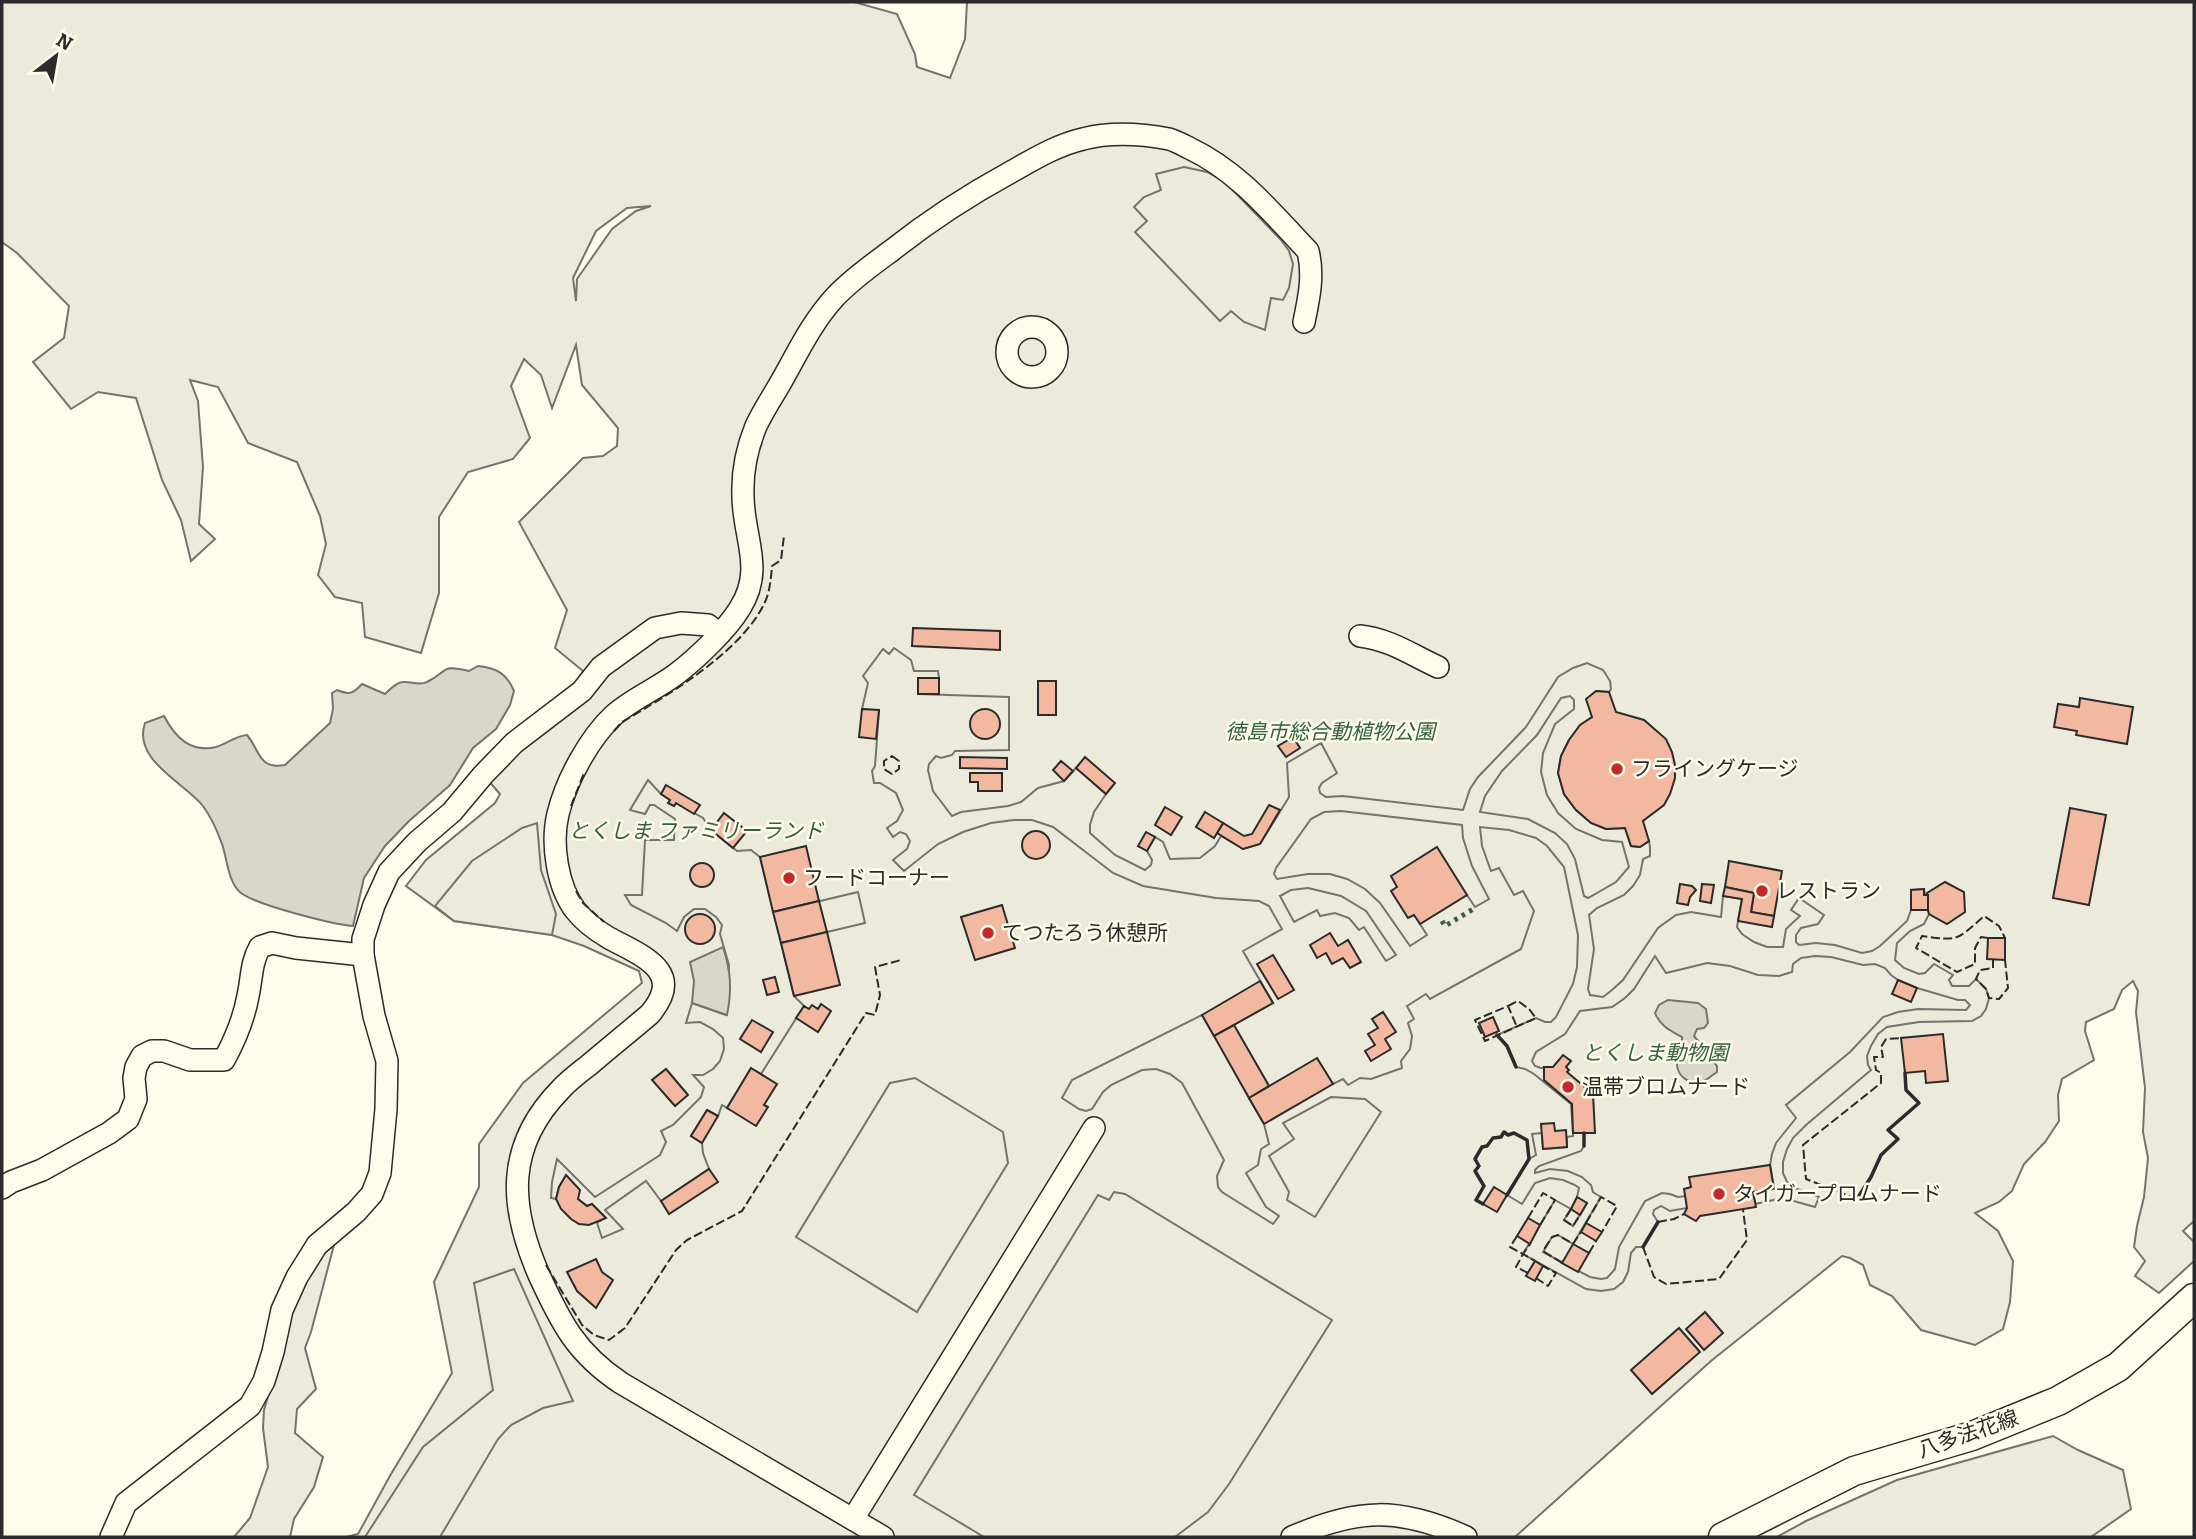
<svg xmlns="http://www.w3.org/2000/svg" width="2196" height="1539" font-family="Bitter,'Noto Sans JP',serif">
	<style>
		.green { fill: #ecebdb; stroke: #74746e; stroke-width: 2; fill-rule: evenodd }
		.parking { fill: #eceadb; stroke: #74746e; stroke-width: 2; fill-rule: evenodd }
		.water { fill: #d8d7c9; stroke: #74746e; stroke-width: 2 }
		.building { fill: #f2b8a0; stroke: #2b2b2b; stroke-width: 2 }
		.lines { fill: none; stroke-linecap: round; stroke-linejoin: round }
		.minor-casing { stroke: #2b2b2b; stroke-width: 24 }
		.major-casing { stroke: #2b2b2b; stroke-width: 31 }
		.minor { stroke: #fdfbea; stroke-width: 21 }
		.major { stroke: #fdfbea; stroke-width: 28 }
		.hedge { stroke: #34623c; stroke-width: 5; stroke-dasharray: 3.5 5; stroke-linecap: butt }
		.fence { stroke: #2b2b2b; stroke-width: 2; stroke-dasharray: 9 3.5; stroke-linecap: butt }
		.wall { stroke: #2b2b2b; stroke-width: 3.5 }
		.poi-dot { fill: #c62828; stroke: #fdfbea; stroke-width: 2.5 }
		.labels { text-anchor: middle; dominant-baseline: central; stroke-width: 5; stroke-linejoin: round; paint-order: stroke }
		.park-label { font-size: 21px; font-style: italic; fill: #34623c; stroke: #fdfbea }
		.poi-label { font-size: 21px; fill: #2b2b2b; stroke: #fdfbea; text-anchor: start }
		.street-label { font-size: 21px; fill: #2b2b2b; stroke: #fdfbea }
	</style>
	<rect width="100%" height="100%" fill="#fdfbea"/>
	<g class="green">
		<path d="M2 2H854L897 14 915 54 917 67 950 78 965 39 967 2H2194V1221L2183 1231 2194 1242V1261L2159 1293 2135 1276 2145 1261 2134 1247 2137 1226 2144 1197 2148 1158 2143 1132 2145 1088 2136 1012 2138 991 2133 981 2122 990 2114 1009 2086 1022 2085 1031 2094 1060 2062 1079 2058 1095 2059 1121 2045 1142 2024 1164 2012 1191 1999 1202 1975 1213 1998 1231 2013 1261 2010 1302 2003 1329 1975 1345 1921 1330 1892 1296 1870 1285 1863 1265 1850 1258 1842 1256 1711 1361 1515 1537H346L358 1534 391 1474 452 1373 434 1282 479 1187V1144L523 1083 642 983 639 971 584 946 552 935 454 921 406 886 426 860 495 803 500 794 479 770 571 692 583 671 555 648 567 610 519 522 583 458 603 456 617 446 618 428 582 385 576 345 552 408 541 375 524 359 511 386 530 438 513 459 468 472 439 517V593L421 653 365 637 362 603 335 597 318 575 326 544 320 516 297 462 248 443 218 387 190 380 198 401 203 467 199 524 215 539 191 561 181 520 162 480 136 398 98 392 71 409 33 362 64 338 69 306 17 253 2 242ZM651 206 636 211 612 229 577 279 576 301 573 278 596 231 627 208Z"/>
		<polygon points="334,1245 311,1332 305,1348 316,1389 297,1409 295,1433 323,1457 314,1487 294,1519 290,1537 234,1537 250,1518 268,1467 263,1428 264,1410 305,1269"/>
		<polygon points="2053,1436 2078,1450 2123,1470 2131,1509 2091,1537 1777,1537 1806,1521 1897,1480"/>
	</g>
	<g class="parking">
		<polygon points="1184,167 1207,172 1225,182 1281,240 1289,251 1293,264 1289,288 1283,300 1271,298 1265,330 1244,322 1231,311 1220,321 1135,232 1147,221 1134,207 1144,197 1161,190 1156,174"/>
		<path d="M894 648 911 660 914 671H938L939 678H918V694L1009 697V750L955 751 952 755 941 758 936 756 929 764 928 770 933 791 952 816 961 812 1008 806 1021 802 1038 788 1064 781 1076 768 1106 794 1094 812 1090 825V833L1115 855 1145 870 1151 865 1152 860 1147 851 1155 837 1163 842 1170 859 1200 858 1215 846 1221 836 1243 849 1260 844 1289 797 1287 763 1321 743 1337 773 1322 783 1319 788 1320 793 1326 797 1343 796 1463 810 1470 789 1478 777 1526 727 1558 677 1573 668 1587 663 1603 670 1610 681 1611 689 1609 692 1596 691 1592 717 1580 726 1569 740 1561 756 1558 773 1564 794 1576 810 1591 823 1606 829 1625 828 1631 846 1640 847 1649 841 1650 847V856L1643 859 1640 875 1633 886 1624 895 1597 908 1589 915 1594 949 1588 989 1590 995 1603 997 1612 990 1623 980 1658 928 1676 915 1691 912 1721 917 1723 896 1742 899 1737 927 1742 934 1754 942 1767 947H1783L1786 929 1800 916 1791 910 1799 898 1824 915 1818 924 1801 928 1796 935V942L1799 945 1816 943 1835 945 1862 953 1872 951 1880 946 1907 921 1911 910V890L1924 889 1929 914 1924 924 1910 931 1897 943 1895 960 1904 968 1919 974 1925 973 1934 964 1953 975 1949 980 1952 986H1969L1976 979 1986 989 1989 998 1986 1009 1981 1016 1972 1021 1919 1022 1887 1027 1878 1034 1871 1046 1867 1056 1868 1065 1871 1070 1806 1125 1793 1138 1787 1149 1783 1162V1173L1787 1182 1795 1188 1819 1197 1815 1207 1783 1198 1755 1204 1753 1192 1774 1188 1770 1165 1772 1154 1776 1143 1796 1118 1786 1105 1850 1052 1883 1017 1898 1012 1918 1009 1966 1010 1970 1005 1965 1000H1958L1917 988 1898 980 1891 975 1885 968 1875 964 1863 965 1831 957 1815 956 1801 958 1793 964 1792 972 1779 976 1758 975 1730 966 1707 963 1666 973 1655 956 1634 989 1625 998 1612 1007 1580 1011 1565 1034 1536 1052 1532 1061 1535 1066 1541 1068 1553 1067 1583 1102 1584 1133V1146L1581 1151 1539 1166 1535 1170V1173L1550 1169 1568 1171 1582 1177 1591 1185 1593 1192 1601 1197 1573 1244 1558 1235 1552 1237 1543 1252 1590 1277 1601 1279 1607 1278 1615 1269 1619 1247 1645 1201 1662 1193 1670 1194 1678 1197 1686 1196 1687 1208 1670 1211 1661 1206 1654 1210 1653 1214 1658 1222 1643 1247H1636L1631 1253 1628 1272 1623 1282 1614 1289 1601 1291 1586 1289 1523 1254 1555 1200 1571 1209 1564 1220 1573 1226 1587 1203 1577 1197 1579 1188 1575 1185 1563 1180 1550 1178 1535 1183 1522 1204 1507 1195 1529 1159 1536 1155 1532 1134 1542 1133 1543 1149 1567 1147V1137L1573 1136V1133L1571 1104 1534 1074 1525 1069 1516 1067 1507 1046 1497 1035 1536 1018 1545 1022H1551L1556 1017 1573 984 1577 967 1578 935 1564 867 1547 846 1536 838 1509 830 1480 827 1482 846 1491 871 1499 868 1514 895 1523 891 1534 911 1521 949 1430 999 1426 994 1407 1006 1414 1019 1408 1023 1412 1036 1410 1049 1401 1061 1402 1068 1371 1079 1360 1078 1348 1085 1343 1079 1333 1084 1317 1059 1249 1098 1264 1124 1269 1144 1261 1149 1258 1165 1246 1173 1266 1207 1279 1216 1273 1224 1222 1192 1218 1187 1217 1176 1224 1160 1182 1083 1170 1074 1156 1069 1142 1070 1111 1085 1103 1092 1092 1109 1086 1111 1079 1109 1062 1098 1072 1080 1202 1015 1214 1036 1273 1003 1243 951 1282 929 1269 906 1259 901 1216 898 1143 886 1113 873 1053 827 1032 820H1014L991 823 963 832 938 844 904 871 893 860 907 849 910 841 906 834 900 832 893 837 887 828 897 821 903 810 896 793 880 783H874L872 771 875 766 879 711 862 709 868 683 863 676 883 649 889 654ZM1570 696 1574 700V709L1555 724 1543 753 1541 772 1547 795 1558 813 1576 829 1602 840 1622 842 1629 867 1616 882 1588 898 1584 896 1575 859 1567 844 1555 833 1528 819 1480 812 1485 796 1502 771 1537 735 1561 698ZM1341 811 1462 825 1463 838 1472 866 1489 899 1475 907 1467 895 1420 924 1427 935 1410 946 1380 903 1365 889 1347 879 1330 874H1308L1277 879 1274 874 1276 868 1311 819 1324 812ZM1308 888 1341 896 1366 911 1396 955 1386 961 1364 927 1359 930 1349 918 1335 913 1320 916 1317 910 1294 922 1280 896 1291 890Z"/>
		<polygon points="648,780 661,794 670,800 669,803 674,806 676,803 703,818 711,830 737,851 751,850 760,857 774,912 858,892 865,923 781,943 794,996 804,1006 761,1074 751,1069 727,1108 722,1105 718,1116 707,1110 691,1136 702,1143 703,1153 709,1169 661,1201 646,1181 605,1210 623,1229 602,1238 597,1223 605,1218 592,1204 587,1206 578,1199 566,1176 559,1187 556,1199 551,1198 552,1182 557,1159 595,1197 660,1155 666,1142 661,1131 673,1125 701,1097 704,1087 693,1075 703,1075 713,1069 720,1061 724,1049 723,1038 713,1029 700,1022 686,1023 692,1003 726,1015 729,965 720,934 722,925 716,917 705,909 694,909 684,917 677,931 666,923 631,905 625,895 642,895 645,840 674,840 675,819 654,805 650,805 645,814 630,810"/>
		<polygon points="537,823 541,870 556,914 552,935 454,921 435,906 472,861 522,828"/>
		<polygon points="915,1078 1003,1132 1008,1163 917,1312 796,1237 890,1083"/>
		<polygon points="1331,1097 1365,1099 1381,1112 1315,1217 1287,1200 1289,1192 1269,1156 1294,1139 1283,1123"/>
		<polygon points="1114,1192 1125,1194 1332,1320 1229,1484 1208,1512 1175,1537 984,1537 914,1495 1098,1195 1109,1200"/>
		<polygon points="514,1269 573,1401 543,1408 511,1425 498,1439 440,1537 365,1537 423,1447 493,1390 474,1283"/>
	</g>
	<g class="water">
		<path d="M478 666C497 668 507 674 514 691L510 705 496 729 473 748 450 785 409 821 385 846 364 878 353 926C331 924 257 905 241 893 228 883 227 858 222 844 217 830 211 817 203 806 185 783 132 760 145 723L164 716C175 737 190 753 216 747 227 744 235 736 247 735 260 750 258 770 285 765L330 723 333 709 332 693 337 690C349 695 353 694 362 684L385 694C389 690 394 685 399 683 408 679 418 687 427 682 449 671 440 664 469 671Z"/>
		<path d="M723 947C731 971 732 990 727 1015L692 1003 694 981 690 962Z"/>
		<path d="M1668 1000 1698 1003 1706 1009 1708 1023 1704 1028 1697 1029 1694 1036 1699 1042 1697 1049 1699 1053 1712 1060 1717 1066V1072C1712 1075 1707 1080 1702 1082 1690 1085 1678 1077 1677 1065 1675 1055 1683 1047 1682 1037 1671 1031 1660 1026 1655 1013L1659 1005Z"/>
	</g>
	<g class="building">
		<polygon points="913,628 1000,631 1000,650 912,646"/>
		<rect x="918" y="678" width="21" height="16"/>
		<rect x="1038" y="681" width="18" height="34"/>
		<polygon points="1596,691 1609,692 1616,712 1644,720 1666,739 1672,752 1675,765 1675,778 1670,794 1664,805 1643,821 1649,841 1640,847 1631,846 1625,828 1606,829 1591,823 1576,810 1564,794 1558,773 1561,756 1569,740 1580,725 1592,717 1586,699"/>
		<polygon points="2080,698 2133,707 2127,744 2076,735 2077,731 2054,727 2058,704 2079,707"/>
		<circle cx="985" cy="724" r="15"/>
		<polygon points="862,709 879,710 876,739 859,737"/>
		<polygon points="1293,737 1300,748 1286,757 1278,746"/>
		<polygon points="960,757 1007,758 1007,769 960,768"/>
		<polygon points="1085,757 1115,783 1106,794 1076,768"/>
		<polygon points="1061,761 1073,771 1064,781 1053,770"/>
		<polygon points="970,773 1002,773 1002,791 978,791 978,782 970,782"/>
		<polygon points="666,785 700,805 694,814 676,803 674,806 668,803 670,800 661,794"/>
		<polygon points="1269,805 1280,810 1260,844 1243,849 1217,833 1223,823 1244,836 1252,834"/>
		<polygon points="1165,807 1182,817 1171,835 1155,825"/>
		<polygon points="2070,808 2106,815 2089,905 2053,898"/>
		<polygon points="1205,812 1223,823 1214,838 1196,827"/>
		<polygon points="724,813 747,831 733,848 711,830"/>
		<circle cx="1036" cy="845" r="14"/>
		<polygon points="1146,832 1155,837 1147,851 1138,846"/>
		<polygon points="806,846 819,901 773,912 760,857"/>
		<polygon points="1437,847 1467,895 1420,924 1414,915 1408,918 1391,891 1397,887 1391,876"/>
		<polygon points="1729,861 1782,871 1774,916 1751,912 1754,893 1725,887"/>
		<circle cx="702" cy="875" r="12"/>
		<polygon points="1945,882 1964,892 1965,912 1947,924 1929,914 1928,910 1927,893"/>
		<polygon points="1680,884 1692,886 1696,890 1690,897 1688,905 1677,903"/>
		<polygon points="1702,884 1714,885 1711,903 1700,901"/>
		<polygon points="1725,887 1754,893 1751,912 1774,916 1772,927 1738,921 1742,899 1723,896"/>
		<polygon points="1924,889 1924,895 1928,895 1928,910 1911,910 1911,890"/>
		<polygon points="819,901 827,932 781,943 773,912"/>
		<polygon points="1002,905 1015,948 975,960 961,917"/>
		<circle cx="700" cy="929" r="15"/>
		<polygon points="827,932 840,985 794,996 781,943"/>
		<polygon points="1330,933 1338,946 1348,940 1361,962 1350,968 1343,958 1332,964 1326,953 1317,958 1310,945"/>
		<polygon points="1988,938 2005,938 2005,960 1987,959"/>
		<polygon points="1273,955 1294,990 1278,999 1257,964"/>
		<polygon points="775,977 779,992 767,995 763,980"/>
		<polygon points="1898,980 1917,988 1911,1002 1892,994"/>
		<polygon points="1260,981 1273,1003 1214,1036 1202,1015"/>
		<polygon points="821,1004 831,1011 818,1032 796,1018 804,1006 809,1009 812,1005 818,1009"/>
		<polygon points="1383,1012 1396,1032 1385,1039 1391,1049 1371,1061 1365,1051 1375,1045 1368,1034 1378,1028 1372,1019"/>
		<polygon points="1493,1017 1499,1031 1485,1037 1479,1023"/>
		<polygon points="752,1020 773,1032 761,1052 740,1039"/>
		<polygon points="1234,1025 1269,1086 1249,1098 1214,1036"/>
		<polygon points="1943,1034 1948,1081 1926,1083 1925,1071 1905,1073 1901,1038"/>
		<polygon points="1563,1055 1571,1061 1566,1067 1569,1070 1567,1072 1593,1094 1595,1133 1573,1133 1572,1104 1544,1080 1544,1067 1553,1067"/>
		<polygon points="1317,1058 1333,1084 1264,1124 1249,1098"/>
		<polygon points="751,1068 777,1084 764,1105 768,1107 756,1126 727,1108"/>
		<polygon points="666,1069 688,1095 675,1106 652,1080"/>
		<polygon points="707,1110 718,1116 702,1143 691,1136"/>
		<polygon points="1554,1123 1555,1131 1566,1130 1567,1147 1543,1149 1541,1124"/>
		<polygon points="1770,1165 1774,1189 1753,1192 1756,1207 1700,1216 1696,1221 1684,1214 1687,1208 1684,1189 1691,1187 1689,1177"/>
		<polygon points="709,1169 718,1182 669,1214 661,1201"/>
		<polygon points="566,1175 580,1190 578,1199 587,1206 592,1204 606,1218 589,1225 579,1224 571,1219 561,1209 556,1199 559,1187"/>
		<polygon points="1494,1187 1507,1195 1497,1212 1483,1204"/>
		<polygon points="1577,1197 1587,1203 1580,1215 1571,1209"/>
		<polygon points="1528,1218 1540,1225 1530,1244 1517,1236"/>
		<polygon points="1586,1223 1602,1232 1596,1241 1581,1232"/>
		<polygon points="1573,1244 1589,1253 1578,1272 1562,1263"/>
		<polygon points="596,1259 602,1272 613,1280 596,1308 577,1291 567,1272"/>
		<polygon points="1535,1261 1543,1266 1535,1281 1526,1276"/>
		<polygon points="1705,1312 1723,1333 1704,1350 1686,1329"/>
		<polygon points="1679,1328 1700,1352 1652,1394 1631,1370"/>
	</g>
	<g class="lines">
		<defs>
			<g id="minor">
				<circle cx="1032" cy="352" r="25"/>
				<path d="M1360 636C1389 639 1412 655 1438 667"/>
				<path d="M2 1188 11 1182 42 1170 109 1133 128 1119 136 1099 134 1078 136 1067 142 1056 152 1051H164L190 1060H224C235 1040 244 1018 248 996 252 978 251 962 260 947L272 943 296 948 363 955V939L374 905 389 872 417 842 452 812 483 775 514 743 582 691 601 667 655 628 681 623 708 625 719 634"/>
				<polyline points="853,1519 1094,1128"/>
				<polyline points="111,1537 126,1503 250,1406 264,1381 273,1352 282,1310 297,1277 317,1245 356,1212 372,1194 380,1173 386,1109 387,1061 374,1016 363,955"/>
				<path d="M883 1537 621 1383C576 1353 561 1323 539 1275 509 1206 505 1146 561 1089 569 1080 580 1072 589 1065 609 1048 630 1031 650 1014 686 971 642 956 609 938 597 931 585 922 576 911 557 887 551 843 558 814 566 781 589 738 614 715 632 699 656 689 675 675 695 660 727 630 740 608 765 569 743 537 743 496 742 472 747 448 756 426 763 411 773 396 781 382 798 352 812 322 835 297 852 279 872 265 891 251 930 220 967 196 1011 172 1034 159 1057 145 1083 139 1110 132 1142 134 1169 139 1176 141 1183 145 1189 148 1238 171 1271 212 1308 251 1314 275 1309 298 1304 322"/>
				<path d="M1292 1537C1358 1508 1399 1507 1466 1537"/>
			</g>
			<polyline id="major" points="1723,1537 1854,1471 1972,1436 2058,1401 2118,1367 2194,1298"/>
		</defs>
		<use href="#minor" class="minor-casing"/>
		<use href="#major" class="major-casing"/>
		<use href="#minor" class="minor"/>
		<use href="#major" class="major"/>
		<polyline class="hedge" points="1442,921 1445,926 1475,908"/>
		<g class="fence">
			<path d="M614 731 622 722C668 695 742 652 765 602 770 591 771 578 772 566L781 560 784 536"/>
			<polygon points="892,756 899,761 899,769 892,774 884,769 884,761"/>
			<polyline points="571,806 584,773"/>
			<polyline points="576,891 583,903 604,922"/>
			<path d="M1988 938 1981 937 1975 948V964L1957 972 1916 948 1922 936C1959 941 1956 941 1984 916L1999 926 2005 938"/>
			<polyline points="1993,959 1993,968 1980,970 1976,979 1986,989 1989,998 1999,999 2008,988 2005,960"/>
			<polyline points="1508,1006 1518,1001 1529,1009 1536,1018 1485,1041 1475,1020 1508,1006 1517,1027"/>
			<polyline points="1857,1199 1806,1179 1803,1145 1881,1083 1881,1073 1876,1070 1874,1057 1883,1057 1881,1047 1886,1039 1901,1038"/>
			<polyline points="1571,1209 1564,1220 1573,1226 1580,1215"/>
			<polyline points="1528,1218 1543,1193 1555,1200 1540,1225"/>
			<polyline points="1658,1222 1674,1219 1684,1214"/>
			<polyline points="1586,1223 1601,1197 1617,1206 1602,1232"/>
			<polyline points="1517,1236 1510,1247 1523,1254 1530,1244"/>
			<polyline points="1643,1247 1654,1277 1666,1284 1719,1279 1747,1240 1743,1210"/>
			<polyline points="1589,1253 1596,1241"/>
			<polyline points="1562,1263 1543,1251 1552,1237 1558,1235 1573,1244 1581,1232"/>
			<polyline points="546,1265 582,1325 594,1335 609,1340 625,1328 676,1250 687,1240 742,1211 866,1013 875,1015 880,995 875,967 901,960"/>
			<polyline points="1528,1273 1516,1267 1523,1254 1535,1261"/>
			<polyline points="1536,1278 1548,1286 1556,1273 1543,1266"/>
		</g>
		<g class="wall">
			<polyline points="1497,1035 1507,1046 1516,1067"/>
			<polyline points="1584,1133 1584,1146"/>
			<polyline points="1857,1199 1871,1177 1881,1155 1898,1139 1888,1130 1919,1103 1906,1090 1905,1073"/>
			<polyline points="1483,1204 1476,1200 1484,1186 1475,1171 1479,1166 1475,1159 1482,1147 1487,1146 1493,1138 1501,1137 1504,1132 1508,1135 1514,1133 1527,1140 1529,1159 1507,1195"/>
			<polyline points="1643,1247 1658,1222"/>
		</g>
	</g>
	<g class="poi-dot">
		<circle cx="1617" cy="769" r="7"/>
		<circle cx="789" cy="878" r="7"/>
		<circle cx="1762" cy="891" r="7"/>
		<circle cx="988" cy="933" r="7"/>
		<circle cx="1568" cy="1087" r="7"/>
		<circle cx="1719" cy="1194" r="7"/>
	</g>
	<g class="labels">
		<g class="park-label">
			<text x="1330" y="732">徳島市総合動植物公園</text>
			<text x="696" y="831">とくしま ファミリーランド</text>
			<text x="1655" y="1053">とくしま動物園</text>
		</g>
		<g class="poi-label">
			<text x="1631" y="769">フライングケージ</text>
			<text x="803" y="878">フードコーナー</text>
			<text x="1776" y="891">レストラン</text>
			<text x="1002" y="933">てつたろう休憩所</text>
			<text x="1582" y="1087">温帯ブロムナード</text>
			<text x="1733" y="1194">タイガープロムナード</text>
		</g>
		<g class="street-label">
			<text transform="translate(1968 1434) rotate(-19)">八多法花線</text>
		</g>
	</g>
	<rect width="2196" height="1539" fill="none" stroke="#2b2b2b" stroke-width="7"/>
	<g transform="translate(56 56) rotate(31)" stroke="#fdfbea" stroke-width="5" paint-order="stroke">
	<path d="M0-5L12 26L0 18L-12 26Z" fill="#2b2b2b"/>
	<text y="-10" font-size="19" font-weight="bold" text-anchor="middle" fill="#2b2b2b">N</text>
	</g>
</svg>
